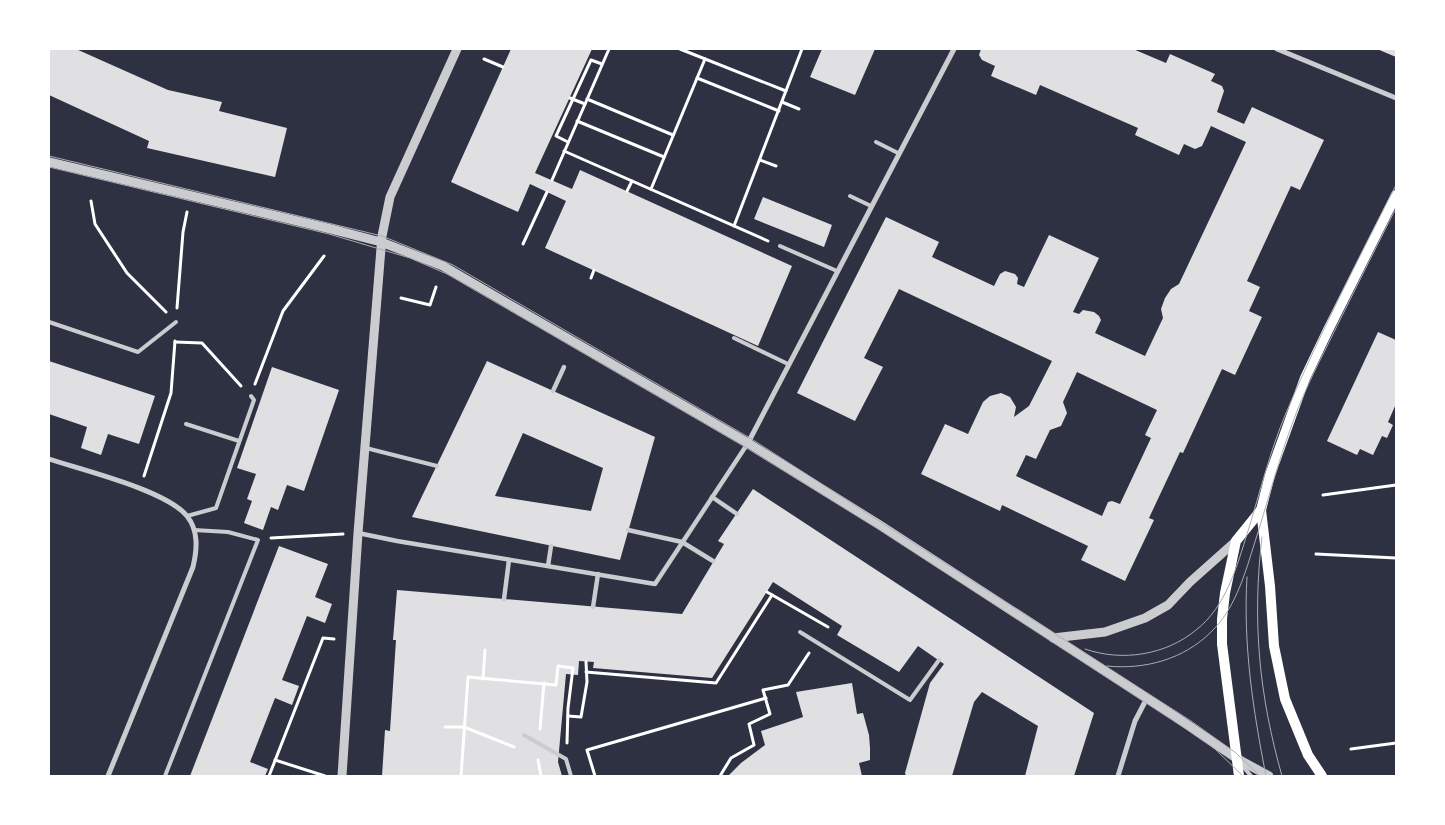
<svg xmlns="http://www.w3.org/2000/svg" width="1445" height="825" font-family="Signika,sans-serif">
	<style>
		.building { fill: #e0e0e3; fill-rule: evenodd }
		.lines { fill: none; stroke-linecap: round; stroke-linejoin: round }
		.path { stroke: #fff; stroke-width: 3 }
		.service { stroke: #caccd0; stroke-width: 4 }
		.pedestrian { stroke: #caccd0; stroke-width: 4.5 }
		.minor { stroke: #caccd0; stroke-width: 5 }
		.tertiary { stroke: #caccd0; stroke-width: 9 }
		.secondary { stroke: #fff; stroke-width: 10 }
		.tram { stroke: #abadb3; stroke-width: 1 }
	</style>
	<rect width="100%" height="100%" fill="#2d3142"/>
	<g class="building">
		<polygon points="49,49 76,49 168,90 222,102 219,111 287,128 275,177 147,148 149,141 49,95"/>
		<polygon points="511,49 592,49 535,173 572,189 580,170 792,266 758,346 545,248 566,201 530,184 518,212 451,182"/>
		<polygon points="822,49 875,49 855,95 810,77"/>
		<path d="M981 49H1133L1166 63 1170 54 1215 74 1211 81 1222 86 1224 91 1217 112 1244 124 1252 107 1324 140 1300 190 1291 186 1247 281 1260 287 1249 311 1262 317 1235 375 1222 369 1183 453 1180 452 1149 518 1154 520 1125 581 1081 560 1088 546 1002 505 1000 511 921 474 945 424 968 434 983 402 990 396 1001 393 1010 397 1016 407 1014 417 1029 406 1052 361 899 289 864 358 883 367 855 421 797 393 886 217 939 242 932 257 994 286 1000 274 1005 271 1015 274 1018 278 1017 284 1024 287 1049 235 1099 258 1073 312 1079 314 1083 310 1094 312 1099 316 1101 320 1095 333 1145 356 1163 318 1161 309 1165 298 1171 289 1179 284 1246 142 1211 126 1202 146 1195 149 1184 144 1179 155 1135 135 1138 128 1040 85 1036 95 991 76 995 66 982 60 979 55ZM1077 372 1157 410 1145 435 1151 438 1120 504 1112 501 1108 502 1102 516 1016 476 1026 455 1036 459 1050 430 1061 426 1067 413 1063 402Z"/>
		<polygon points="1377,49 1396,49 1396,57"/>
		<polygon points="763,197 832,225 824,247 754,219"/>
		<polygon points="1378,332 1396,340 1396,404 1388,422 1393,425 1387,438 1382,436 1373,455 1360,449 1357,455 1327,441"/>
		<polygon points="49,361 155,396 139,444 108,434 101,455 81,448 87,427 49,414"/>
		<path d="M487 361 655 437 620 560 412 517ZM523 433 603 468 591 511 495 496Z"/>
		<polygon points="272,367 339,390 304,491 287,485 278,510 271,507 263,530 244,523 252,501 247,499 256,474 237,468"/>
		<polygon points="753,489 1094,713 1074,776 1025,776 1038,726 982,692 974,702 952,776 906,776 905,773 930,683 944,664 918,646 899,672 837,635 842,626 773,582 712,678 593,668 594,662 579,661 578,675 566,674 558,762 562,776 382,776 385,730 390,731 396,640 393,640 397,590 682,614 724,544 718,541"/>
		<polygon points="279,546 328,564 315,597 332,604 325,623 307,616 282,680 299,686 292,705 275,698 250,762 268,769 265,776 190,776"/>
		<polygon points="852,683 857,714 863,713 869,735 870,748 870,760 859,763 862,776 728,776 741,763 765,745 761,731 803,717 796,692"/>
	</g>
	<g class="lines">
		<g class="path">
			<polyline points="680,49 786,91"/>
			<polyline points="484,59 503,67"/>
			<polyline points="697,78 779,111"/>
			<polyline points="570,98 585,104"/>
			<polyline points="587,99 673,135"/>
			<polyline points="782,102 799,109"/>
			<polyline points="577,121 664,157"/>
			<polyline points="568,142 556,136 591,60 602,64"/>
			<polyline points="564,151 768,241"/>
			<polyline points="760,160 776,166"/>
			<polyline points="552,180 609,49"/>
			<polyline points="651,189 705,59"/>
			<polyline points="627,191 632,181"/>
			<polyline points="91,201 95,224 127,273 166,312"/>
			<polyline points="734,226 802,49"/>
			<polyline points="523,244 547,192"/>
			<polyline points="591,278 594,270"/>
			<polyline points="401,298 430,305 436,287"/>
			<polyline points="177,308 183,232 187,212"/>
			<polyline points="175,342 202,343 241,386"/>
			<polyline points="255,384 283,311 324,256"/>
			<polyline points="144,476 171,393 175,341"/>
			<polyline points="1323,495 1396,485"/>
			<polyline points="271,538 343,534"/>
			<polyline points="1316,554 1396,558"/>
			<polyline points="767,592 828,627"/>
			<polyline points="586,672 716,683 772,595"/>
			<polyline points="483,679 485,650"/>
			<polyline points="568,716 581,717 587,682 586,662"/>
			<polyline points="445,727 464,727 514,747"/>
			<polyline points="540,729 544,683"/>
			<polyline points="1351,749 1396,743"/>
			<polyline points="275,760 325,776"/>
			<polyline points="538,760 541,776"/>
			<polyline points="269,776 323,638 334,639"/>
			<polyline points="461,776 468,677 556,685 558,666 573,668 568,708 567,743"/>
			<polyline points="595,776 587,750 766,698"/>
			<polyline points="720,776 731,758 754,745 749,724 770,714 763,690 788,685 809,653"/>
		</g>
		<g class="service">
			<polyline points="876,142 898,153"/>
			<polyline points="850,196 871,206"/>
			<polyline points="780,246 837,271"/>
			<polyline points="49,322 138,352 176,322"/>
			<polyline points="734,338 788,364"/>
			<polyline points="186,424 239,441"/>
			<polyline points="366,448 437,466"/>
			<polyline points="187,516 216,508 254,400 251,396"/>
			<polyline points="800,632 910,700 939,660"/>
			<polyline points="524,735 566,759 571,776"/>
			<polyline points="1241,764 1251,776"/>
			<polyline points="165,776 258,540 228,532 194,530"/>
		</g>
		<g class="pedestrian">
			<polyline points="553,391 564,367"/>
			<polyline points="712,497 737,514"/>
			<polyline points="628,530 682,542 713,561"/>
			<polyline points="358,533 397,541 655,584 748,443"/>
			<polyline points="548,566 551,546"/>
			<polyline points="504,599 509,560"/>
			<polyline points="593,607 598,574"/>
		</g>
		<g class="minor">
			<polyline points="1277,49 1396,98"/>
			<polyline points="748,443 954,49"/>
			<path d="M49 459C82 470 166 490 187 516 199 531 197 550 193 567L108 776"/>
			<polyline points="1118,776 1135,721 1147,698"/>
		</g>
		<g class="tertiary">
			<polyline points="49,162 331,229 381,242 443,266 748,443 880,525 1176,717 1236,758 1269,776"/>
			<polyline points="1053,638 1105,632 1145,618 1168,605 1190,582 1236,541"/>
			<polyline points="342,776 358,533 382,236 390,197 457,49"/>
		</g>
		<g class="secondary">
			<polyline points="1239,776 1222,644 1222,619 1225,593 1236,541 1261,510"/>
			<polyline points="1322,776 1308,755 1285,699 1274,646 1270,586 1261,510 1270,475 1305,378 1328,330 1396,195"/>
		</g>
		<g class="tram">
			<polyline points="49,156 382,236 453,265 750,438 1191,721 1236,753 1260,776"/>
			<polyline points="49,167 329,234 410,258 447,274 745,447 878,529 1186,729 1215,749 1243,776"/>
			<path d="M1262 537C1252 621 1259 695 1282 776"/>
			<path d="M1247 577C1243 645 1253 710 1266 776"/>
			<path d="M1085 649C1122 662 1166 655 1196 630 1226 607 1237 566 1248 531 1260 492 1270 451 1286 413 1319 335 1358 260 1396 185"/>
			<path d="M1107 666C1145 670 1184 659 1211 632 1234 610 1244 577 1253 548 1267 505 1278 461 1294 419 1305 388 1321 359 1335 330 1355 289 1376 248 1396 208"/>
		</g>
	</g>
	<rect width="1445" height="825" fill="none" stroke="#ffffff" stroke-width="100"/>
</svg>
